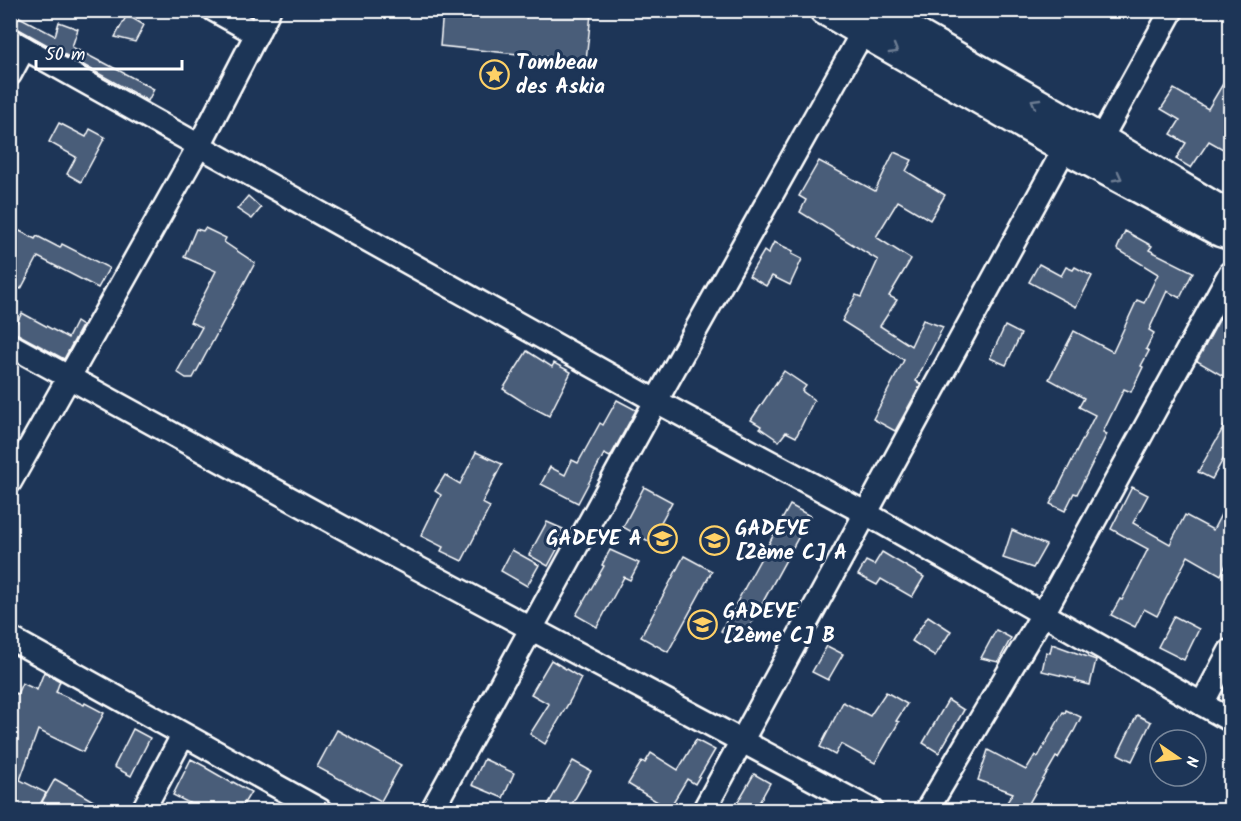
<svg xmlns="http://www.w3.org/2000/svg" width="1241" height="821" font-family="Kalam,sans-serif">
	<style>
		.building { fill: #4a5d79; stroke: #fff; stroke-width: 1.5 }
		.lines { fill: none; stroke-linecap: round; stroke-linejoin: round }
		.minor-casing { stroke: #fff; stroke-width: 27 }
		.tertiary-casing { stroke: #fff; stroke-width: 33 }
		.minor { stroke: #1d3557; stroke-width: 22 }
		.tertiary { stroke: #1d3557; stroke-width: 28 }
		.oneway { stroke: #6c7c92 }
		.labels { text-anchor: middle; dominant-baseline: central; stroke-width: 6; stroke-linejoin: round; paint-order: stroke }
		.poi-label { font-size: 21px; font-weight: bold; fill: #fff; stroke: #1d3557; text-anchor: start }
	</style>
	<rect width="100%" height="100%" fill="#1d3557"/>
	<filter id="ink" filterUnits="userSpaceOnUse"><feTurbulence type="fractalNoise" baseFrequency=".0167" numOctaves="2"/><feDisplacementMap in="SourceGraphic" scale="12" xChannelSelector="R" yChannelSelector="G"/><feConvolveMatrix kernelMatrix="1 2 1 2 8 2 1 2 1" color-interpolation-filters="sRGB"/></filter>
	<g filter="url(#ink)">
		<g class="building">
			<polygon points="443,10 561,10 591,14 586,61 440,46"/>
			<polygon points="10,12 55,36 59,22 78,29 72,47 101,62 101,61 154,89 148,101 17,28 10,27"/>
			<polygon points="127,15 144,25 135,42 115,37"/>
			<polygon points="1230,72 1230,153 1209,141 1191,168 1176,159 1186,143 1171,134 1180,120 1161,109 1174,89 1208,109"/>
			<polygon points="59,123 86,137 90,129 105,137 81,182 67,174 76,157 49,142"/>
			<polygon points="894,152 912,160 906,171 945,195 930,220 898,201 876,237 911,259 889,296 897,300 880,326 911,346 923,320 943,327 916,381 921,384 895,431 873,419 904,360 842,321 856,295 861,297 878,260 800,212 806,200 799,196 819,161 875,191"/>
			<polygon points="248,196 261,208 252,219 237,209"/>
			<polygon points="10,226 35,239 37,236 60,248 62,244 109,268 98,288 38,257 21,289 10,284 10,276 16,265 10,262"/>
			<polygon points="205,228 226,238 224,242 255,263 193,378 186,378 177,372 202,327 190,322 216,271 184,257 196,229 203,231"/>
			<polygon points="1125,231 1152,246 1149,250 1193,272 1180,298 1167,291 1149,330 1154,333 1146,349 1149,351 1141,366 1143,367 1131,392 1124,389 1103,432 1107,434 1077,494 1074,493 1065,511 1050,504 1095,415 1079,407 1084,398 1049,379 1074,331 1113,352 1137,300 1144,303 1158,274 1117,249"/>
			<polygon points="774,242 793,251 792,254 802,259 790,285 772,276 766,286 749,276 764,251 768,254"/>
			<polygon points="1039,264 1061,276 1066,267 1073,270 1075,267 1092,276 1076,307 1029,282"/>
			<polygon points="1230,300 1230,380 1197,361"/>
			<polygon points="22,313 68,338 76,322 82,326 64,359 12,331"/>
			<polygon points="1005,326 1021,334 1006,365 990,358"/>
			<polygon points="527,351 552,367 554,363 571,372 549,416 528,405 503,389"/>
			<polygon points="784,371 806,386 802,391 814,400 796,437 786,432 779,441 760,428 761,426 751,420"/>
			<polygon points="617,400 636,410 610,457 604,454 578,503 541,484 550,467 565,475 572,460 578,463 600,423 603,425"/>
			<polygon points="1230,416 1230,447 1212,479 1198,472"/>
			<polygon points="476,452 502,464 482,503 490,507 462,561 441,551 443,547 421,536 441,495 435,491 445,475 460,484"/>
			<polygon points="644,487 672,502 650,542 623,527"/>
			<polygon points="1132,487 1148,495 1133,523 1170,544 1185,515 1213,530 1230,497 1230,556 1221,575 1188,556 1157,616 1144,609 1135,627 1111,615 1120,599 1122,600 1148,549 1111,529"/>
			<polygon points="790,505 810,516 741,642 721,631"/>
			<polygon points="547,522 563,529 558,540 561,542 548,566 529,555"/>
			<polygon points="1012,530 1046,545 1033,568 1003,558"/>
			<polygon points="512,550 539,565 527,586 501,571"/>
			<polygon points="610,550 639,563 630,580 624,577 597,627 576,615 604,566 602,565"/>
			<polygon points="882,552 924,577 912,597 881,579 877,585 858,575 866,561 874,565"/>
			<polygon points="684,556 712,571 668,652 641,637"/>
			<polygon points="928,616 951,631 935,656 912,641"/>
			<polygon points="1174,616 1199,629 1184,660 1158,647"/>
			<polygon points="996,630 1011,638 998,662 981,658"/>
			<polygon points="1052,644 1096,660 1090,685 1075,681 1076,679 1042,671 1046,652 1050,653"/>
			<polygon points="827,646 843,654 828,680 812,672"/>
			<polygon points="551,660 581,678 571,699 545,744 530,734 549,704 531,694"/>
			<polygon points="44,672 60,681 56,692 84,705 85,703 104,713 83,752 38,730 20,780 46,793 37,810 10,810 10,691 17,694 22,683 37,690"/>
			<polygon points="886,692 907,704 896,721 899,722 875,763 841,744 835,755 820,747 843,702 870,716"/>
			<polygon points="948,700 964,710 939,753 923,743"/>
			<polygon points="1066,710 1081,717 1074,731 1058,758 1056,757 1025,810 1002,810 1013,793 978,780 988,750 1026,770 1035,755 1038,757 1063,712 1065,713"/>
			<polygon points="1137,715 1151,722 1132,761 1118,754"/>
			<polygon points="133,729 150,738 131,776 114,767"/>
			<polygon points="337,730 401,765 381,801 317,767"/>
			<polygon points="696,740 715,750 695,784 687,779 669,809 628,784 642,761 645,763 651,753 678,770"/>
			<polygon points="191,759 206,767 206,768 232,783 233,782 251,792 240,810 203,810 173,795"/>
			<polygon points="484,759 514,773 503,798 472,785"/>
			<polygon points="573,761 591,771 573,802 569,810 545,810"/>
			<polygon points="754,774 770,783 755,810 733,810"/>
			<polygon points="55,779 109,810 58,810 42,802"/>
		</g>
		<g class="lines">
			<defs>
				<g id="minor">
					<polyline points="214,10 257,34"/>
					<polyline points="10,40 656,401 867,514 1230,720"/>
					<polyline points="10,74 24,48"/>
					<polyline points="1093,153 1172,10"/>
					<polyline points="10,345 382,549 871,810"/>
					<polyline points="10,482 199,146 269,10"/>
					<polyline points="10,638 320,810"/>
					<polyline points="1202,704 1230,651"/>
					<polyline points="143,810 183,735"/>
					<polyline points="432,810 656,401 870,19"/>
					<polyline points="704,810 1072,135"/>
					<polyline points="927,810 1043,614 1230,273"/>
				</g>
				<g id="tertiary">
					<polyline points="824,10 1064,148 1220,232 1230,235"/>
					<polyline points="875,10 1101,139 1230,216"/>
				</g>
			</defs>
			<use href="#minor" class="minor-casing"/>
			<use href="#tertiary" class="tertiary-casing"/>
			<use href="#minor" class="minor"/>
			<use href="#tertiary" class="tertiary"/>
		</g>
		<defs><path id="oneway-chevron" d="M-2-3.5L2.5 0L-2 3.5" fill="none" stroke-width="1.6" stroke-linecap="round" stroke-linejoin="round" transform="scale(1.5)"/></defs>
		<g class="oneway">
			<use href="#oneway-chevron" transform="translate(894 50) rotate(30)"/>
			<use href="#oneway-chevron" transform="translate(1035 102) rotate(-150)"/>
			<use href="#oneway-chevron" transform="translate(1118 177) rotate(28)"/>
		</g>
	</g>
	<defs>
		<symbol id="sight-ring" viewBox="-11 -11 22 22"><circle r="9.5" fill="#1d3557" stroke="#ffd166" stroke-width="1.5"/><path d="M0-6L1.8-2.2L6-1.7L2.9 1.2L3.7 5.4L0 3.3L-3.7 5.4L-2.9 1.2L-6-1.7L-1.8-2.2Z" fill="#ffd166"/></symbol>
		<symbol id="school-ring" viewBox="-11 -11 22 22"><circle r="9.5" fill="#1d3557" stroke="#ffd166" stroke-width="1.5"/><path d="M0-5L7-2L0 1L-7-2ZM-4 1L0 2.5L4 1V4Q0 6-4 4Z" fill="#ffd166"/></symbol>
	</defs>
	<g fill-rule="evenodd">
		<use href="#sight-ring" x="478" y="58" width="33" height="33"/>
		<use href="#school-ring" x="646" y="522" width="33" height="33"/>
		<use href="#school-ring" x="698" y="524" width="33" height="33"/>
		<use href="#school-ring" x="686" y="608" width="33" height="33"/>
	</g>
	<g class="labels">
		<g class="poi-label">
			<text x="516" y="63">Tombeau<tspan x="516" dy="24">des Askia</tspan></text>
			<text x="735" y="529">GADEYE<tspan x="735" dy="24">[2ème C] A</tspan></text>
			<text x="642" y="539" text-anchor="end">GADEYE A</text>
			<text x="723" y="612">GADEYE<tspan x="723" dy="24">[2ème C] B</tspan></text>
		</g>
	</g>
	<rect width="1241" height="821" fill="none" stroke="#1d3557" stroke-width="36"/>
	<rect x="18" y="18" width="1205" height="785" fill="none" stroke="#fff" stroke-width="2" filter="url(#ink)"/>
	<g transform="translate(1178 758) rotate(104)"><circle r="28" fill="#1d3557" stroke="#77869a" stroke-width="1.5"/>
	<path d="M0-4.5L10 22L0 15L-10 22Z" fill="#ffd166"/>
	<text y="-9" font-size="16" font-weight="bold" text-anchor="middle" fill="#ffffff">N</text>
	</g>
	<path d="M36 60v9h146v-9" fill="none" stroke="#ffffff" stroke-width="3"/>
	<text x="45" y="60" font-size="18" fill="#ffffff" stroke="#1d3557" stroke-width="4.5" paint-order="stroke">50 m</text>
</svg>
